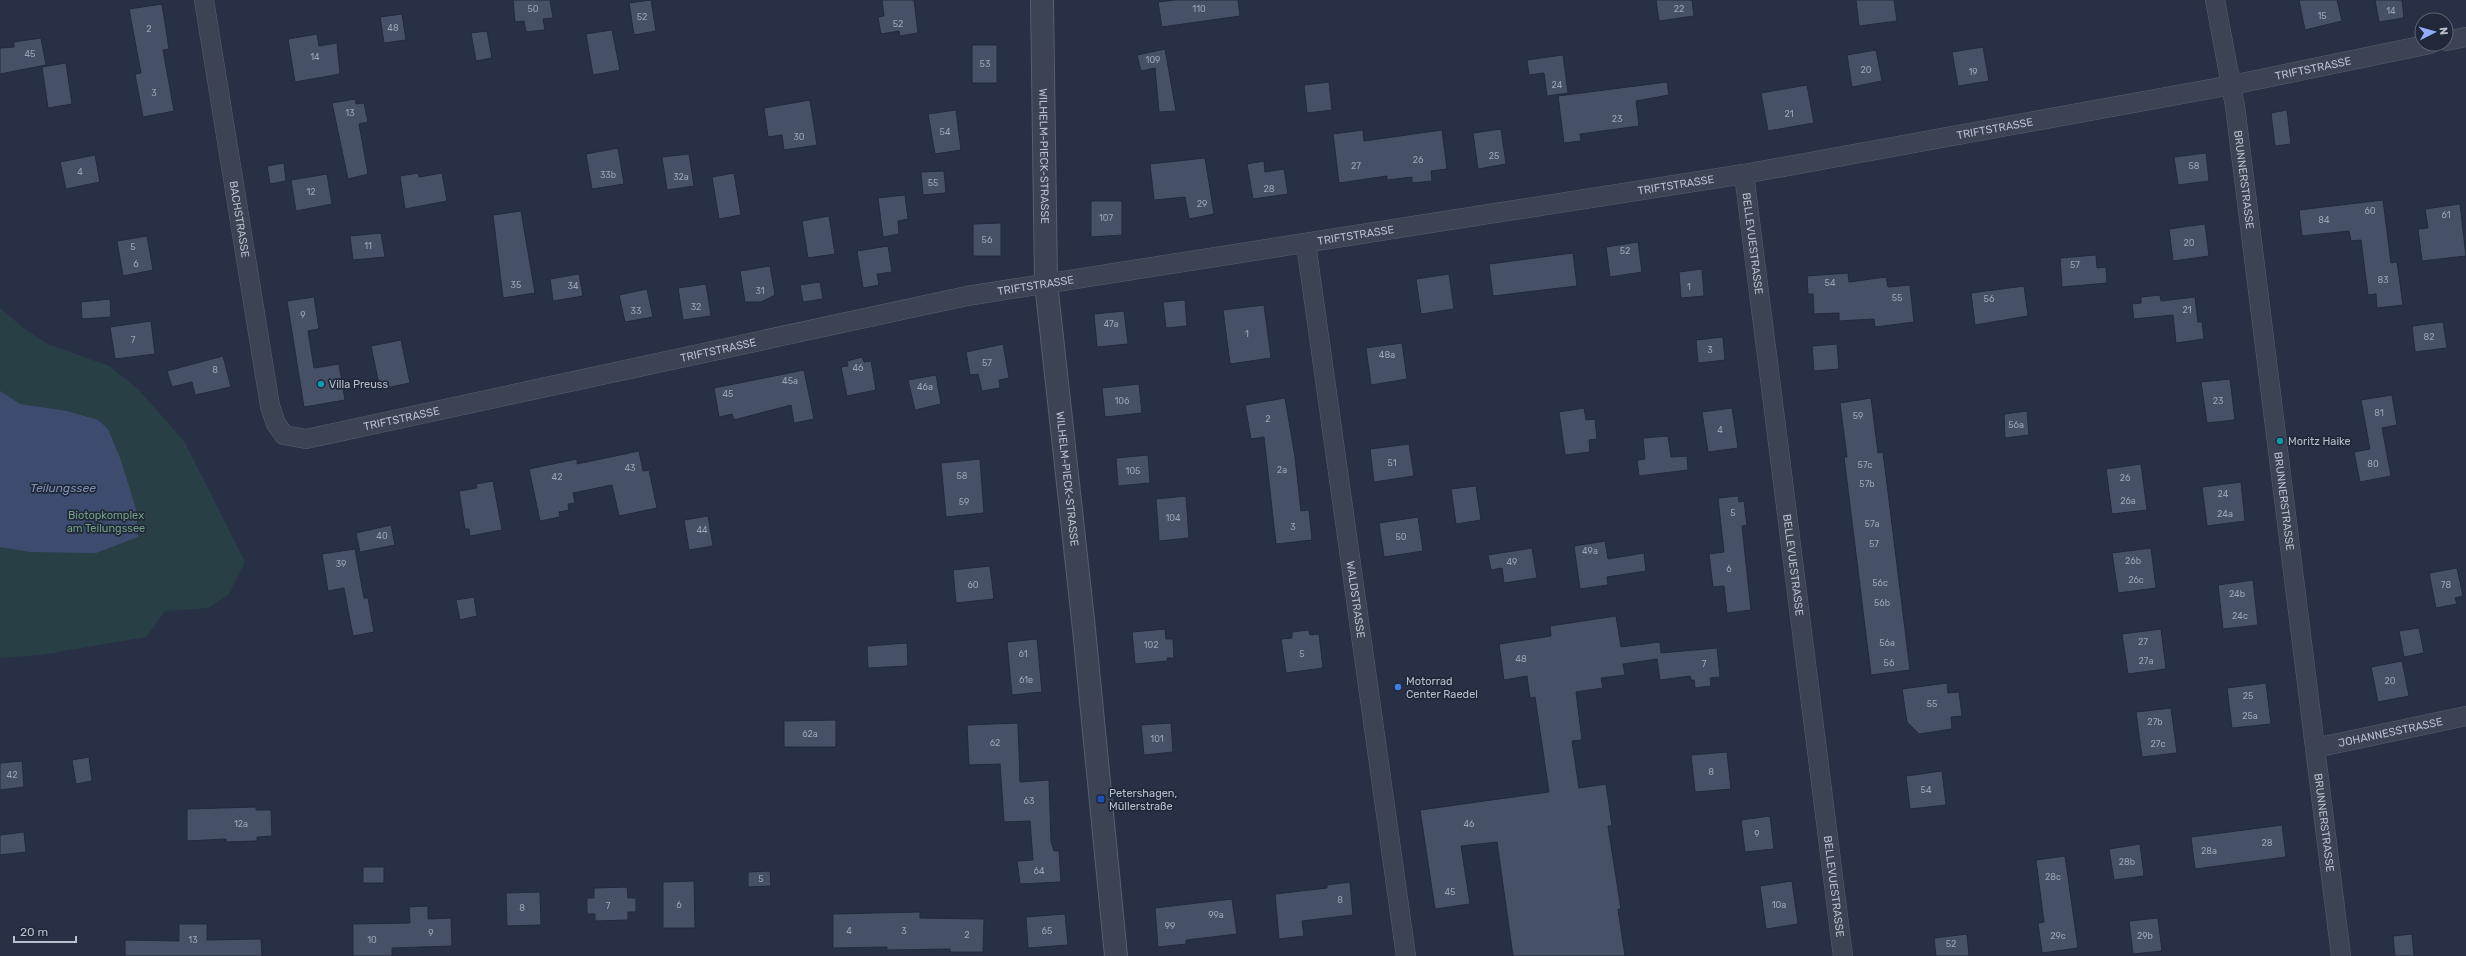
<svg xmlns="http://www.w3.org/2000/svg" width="2466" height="956" font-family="Rubik,sans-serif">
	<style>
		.green { fill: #293f46 }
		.water { fill: #3d4c6e }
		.building { fill: #465067; stroke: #222a3c }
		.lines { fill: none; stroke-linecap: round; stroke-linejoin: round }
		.minor-casing { stroke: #575e6f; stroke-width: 20 }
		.tertiary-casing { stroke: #575e6f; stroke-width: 24 }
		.minor { stroke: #3b4354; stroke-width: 19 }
		.tertiary { stroke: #3b4354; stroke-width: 22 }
		.culture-dot { fill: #0f9aa8; stroke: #20283a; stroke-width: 1.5 }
		.shop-dot { fill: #3f7fe0; stroke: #20283a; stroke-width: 1.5 }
		.transit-dot { fill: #1a4fb4; stroke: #20283a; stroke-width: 1.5 }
		.labels { text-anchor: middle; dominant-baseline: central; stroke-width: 3.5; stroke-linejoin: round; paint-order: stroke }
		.number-label { font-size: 9px; fill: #9ca3b4 }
		.street-label { font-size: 11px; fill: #b9bfce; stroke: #20283a }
		.poi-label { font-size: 11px; fill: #b9bfce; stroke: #20283a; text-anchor: start }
		.park-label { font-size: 11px; fill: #709f80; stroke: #20283a }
		.water-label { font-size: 12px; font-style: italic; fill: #8090b5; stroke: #20283a }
	</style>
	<rect width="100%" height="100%" fill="#273045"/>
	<polygon class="green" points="0,308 26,330 48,344 109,366 137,388 184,441 245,562 229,594 208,608 165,611 146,637 41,655 0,658"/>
	<polygon class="water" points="0,391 20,404 67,411 98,420 108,429 120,458 136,509 138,537 96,553 30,552 0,547"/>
	<g class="building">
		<polygon points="513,0 550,0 553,18 543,19 545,30 526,32 524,21 515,22"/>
		<polygon points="651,0 656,31 634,35 629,3"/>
		<polygon points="882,0 914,0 918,33 900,36 899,31 881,34 878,17 884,16"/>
		<polygon points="1175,0 1238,0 1240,16 1162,27 1158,2"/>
		<polygon points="1656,0 1692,0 1694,16 1659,21"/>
		<polygon points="1856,0 1894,0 1897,21 1859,26"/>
		<polygon points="2299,0 2337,0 2342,21 2305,30"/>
		<polygon points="2375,0 2402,0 2404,18 2379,22"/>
		<polygon points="162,4 169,49 163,50 174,111 143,117 135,74 141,73 129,9"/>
		<polygon points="402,14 406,40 384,43 380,17"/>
		<polygon points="612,30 620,70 593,75 586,34"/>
		<polygon points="487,31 492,58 476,61 471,33"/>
		<polygon points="317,34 319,46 337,43 340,74 295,82 288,39"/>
		<polygon points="41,38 46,65 0,74 0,48 14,47 14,42"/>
		<rect x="972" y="45" width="25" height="38"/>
		<polygon points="1983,47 1989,81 1958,86 1952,52"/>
		<polygon points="1165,49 1176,111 1159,112 1155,68 1141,71 1137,55"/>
		<polygon points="1876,50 1882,81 1852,87 1847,55"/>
		<polygon points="1563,55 1568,93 1547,96 1544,73 1529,75 1527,60"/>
		<polygon points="66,63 72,104 48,108 42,67"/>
		<polygon points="1329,82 1332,110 1307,113 1304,85"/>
		<polygon points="1667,82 1669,95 1636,101 1639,126 1580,134 1581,141 1564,143 1558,96"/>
		<polygon points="1807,85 1814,123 1768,131 1761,93"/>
		<polygon points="355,99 356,104 364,103 368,122 359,124 368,174 348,179 332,103"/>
		<polygon points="810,100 817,145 784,150 782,135 768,137 764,108"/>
		<polygon points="956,110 961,150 935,154 928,114"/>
		<polygon points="2287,110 2291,144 2275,146 2271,113"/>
		<polygon points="1501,129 1506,164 1478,169 1473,133"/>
		<polygon points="1363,130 1364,141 1442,130 1447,169 1431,171 1432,181 1412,183 1412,177 1387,180 1387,176 1339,183 1333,134"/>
		<polygon points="618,148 624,184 592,189 586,154"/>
		<polygon points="2206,153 2209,181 2178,185 2174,157"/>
		<polygon points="689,154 694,186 667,190 662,157"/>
		<polygon points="95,155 100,182 66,189 60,162"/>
		<polygon points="1205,158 1214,214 1189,219 1185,197 1154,200 1150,164"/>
		<polygon points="1264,161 1265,172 1284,169 1288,194 1253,199 1247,164"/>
		<polygon points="284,163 286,181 270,184 267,166"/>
		<polygon points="944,171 946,193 923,195 921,172"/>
		<polygon points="418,173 419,177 442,173 447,201 405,209 400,176"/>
		<polygon points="734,173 741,215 719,219 712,177"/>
		<polygon points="327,174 332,204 296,211 291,180"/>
		<polygon points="905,195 908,219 898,221 899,234 883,237 878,198"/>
		<polygon points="2383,200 2391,263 2397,262 2403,305 2377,308 2376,294 2368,295 2361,240 2351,241 2349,231 2302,236 2299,210"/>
		<polygon points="1091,201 1122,201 1122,235 1091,237"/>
		<polygon points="2460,204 2466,256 2422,261 2418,229 2428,228 2425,209"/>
		<polygon points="521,211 535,293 503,298 493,215"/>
		<polygon points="829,216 835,254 808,258 802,221"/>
		<polygon points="1001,223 1001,256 973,256 973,224"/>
		<polygon points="2205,224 2209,256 2173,261 2169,229"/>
		<polygon points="381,233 385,257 353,260 350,236"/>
		<polygon points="147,236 153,270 123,276 117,241"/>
		<polygon points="1638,242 1642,272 1610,277 1606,247"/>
		<polygon points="888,246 892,272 877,274 879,285 863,288 857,251"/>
		<polygon points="1573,253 1577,286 1493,296 1489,264"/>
		<polygon points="2096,255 2097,268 2106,267 2107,283 2062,287 2060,258"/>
		<polygon points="770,266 775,295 761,302 745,302 740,271"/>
		<polygon points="1702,269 1704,296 1681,298 1679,272"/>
		<polygon points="1848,273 1849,282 1886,277 1888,287 1910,285 1914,322 1875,327 1874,319 1839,321 1839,313 1814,314 1813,294 1808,294 1807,276"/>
		<polygon points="579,274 583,296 553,301 550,279"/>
		<polygon points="1449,274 1454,309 1421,314 1416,279"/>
		<polygon points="820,282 823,299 803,302 800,285"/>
		<polygon points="706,284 711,316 683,320 678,288"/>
		<polygon points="2024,286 2028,316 1975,325 1971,293"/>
		<polygon points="647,289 653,317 625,322 619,295"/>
		<polygon points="2160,295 2161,301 2195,297 2198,322 2202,322 2204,339 2176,343 2173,315 2134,319 2132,304 2141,303 2141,297"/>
		<polygon points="314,297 319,329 308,331 314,368 339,364 345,400 304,407 287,301"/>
		<polygon points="110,299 111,317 82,319 81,302"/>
		<polygon points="1185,300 1187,326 1166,328 1163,302"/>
		<polygon points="1264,305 1271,358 1230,364 1223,310"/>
		<polygon points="1124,311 1128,344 1097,347 1094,314"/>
		<polygon points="151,321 155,354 115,359 110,327"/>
		<polygon points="2443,322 2447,348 2415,352 2412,326"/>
		<polygon points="1723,337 1725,360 1698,363 1696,340"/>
		<polygon points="401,340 410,383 380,389 371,346"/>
		<polygon points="1402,343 1407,379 1371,385 1366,348"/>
		<polygon points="1003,344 1009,378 999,380 1000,388 982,391 978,374 970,375 966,352"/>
		<polygon points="1837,344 1839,369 1814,371 1812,346"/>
		<polygon points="223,356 231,387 195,395 192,382 172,387 167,371"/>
		<polygon points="862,357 864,362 871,361 876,390 847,396 841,367 848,366 847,361"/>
		<polygon points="804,370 814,419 794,423 791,405 734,420 732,414 719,417 714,388"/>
		<polygon points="936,375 941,404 915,410 908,380"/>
		<polygon points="2230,379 2235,420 2207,423 2201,382"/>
		<polygon points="1139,384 1142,413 1105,417 1102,388"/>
		<polygon points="2392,395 2397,425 2382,428 2391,476 2360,482 2354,452 2370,449 2361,400"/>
		<polygon points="1285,398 1295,457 1301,511 1309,510 1312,540 1276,544 1264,437 1251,439 1245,405"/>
		<polygon points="1871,398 1878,453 1883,452 1910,670 1871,675 1844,457 1847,457 1840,403"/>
		<polygon points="1584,408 1586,420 1595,419 1597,439 1589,440 1590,452 1565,455 1559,412"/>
		<polygon points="1732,408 1738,448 1708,452 1702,412"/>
		<polygon points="2027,411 2029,435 2005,438 2004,414"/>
		<polygon points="1668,436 1671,457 1687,456 1688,470 1639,476 1637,460 1645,459 1643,438"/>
		<polygon points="1409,444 1414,476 1374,482 1370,449"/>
		<polygon points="639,451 643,471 649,470 657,508 619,516 612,485 573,493 575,503 568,504 569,510 559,512 560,517 540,521 529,469 577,459 577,464"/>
		<polygon points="1148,455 1150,483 1118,486 1116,458"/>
		<polygon points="980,459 984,513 946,517 941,463"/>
		<polygon points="2141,464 2147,510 2112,514 2106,469"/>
		<polygon points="493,481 502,530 470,536 469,529 465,529 459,491 477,488 476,484"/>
		<polygon points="2241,482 2245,521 2207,526 2202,487"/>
		<polygon points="1476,486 1481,520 1456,524 1451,489"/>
		<polygon points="1186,496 1189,538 1159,541 1156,499"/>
		<polygon points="1738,496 1739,502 1744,501 1747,525 1742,526 1751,610 1727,613 1724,586 1713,587 1709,554 1724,552 1718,498"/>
		<polygon points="708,516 713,546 689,550 684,520"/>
		<polygon points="1418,517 1423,551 1384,557 1379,523"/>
		<polygon points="391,525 395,545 360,552 356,533"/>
		<polygon points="1605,541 1608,559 1644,553 1646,571 1607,577 1608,585 1580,589 1574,546"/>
		<polygon points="1532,548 1537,578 1504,583 1502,568 1491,570 1488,555"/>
		<polygon points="2151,548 2156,588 2118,593 2112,553"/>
		<polygon points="355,549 364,598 368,598 374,632 353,636 344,588 328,591 322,554"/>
		<polygon points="990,566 994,599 956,603 953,570"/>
		<polygon points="2457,568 2463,596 2455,598 2457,604 2436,608 2429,573"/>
		<polygon points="2253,580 2258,625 2223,629 2218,585"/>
		<polygon points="474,597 477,616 460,620 456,600"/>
		<polygon points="1616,616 1621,647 1660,642 1661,653 1717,648 1720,677 1710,678 1711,686 1695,688 1694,680 1691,680 1690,676 1660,680 1657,659 1623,664 1625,675 1601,678 1603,688 1576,692 1582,740 1572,741 1579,788 1606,784 1612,826 1608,826 1621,909 1618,909 1625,956 1513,956 1497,842 1461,846 1470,904 1435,909 1420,810 1549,792 1535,697 1530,698 1527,676 1504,680 1499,644 1551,636 1550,626"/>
		<polygon points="2419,628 2424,653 2404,657 2399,631"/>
		<polygon points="1165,629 1166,639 1173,639 1174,658 1167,658 1167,661 1135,664 1132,632"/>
		<polygon points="2161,629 2166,669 2128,674 2122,634"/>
		<polygon points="1309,630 1310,635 1319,634 1323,668 1286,673 1281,639 1292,638 1292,632"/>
		<polygon points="1037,639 1042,692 1012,695 1007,642"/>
		<polygon points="907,643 908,666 868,668 867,646"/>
		<polygon points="2402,661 2409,696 2378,702 2371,667"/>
		<polygon points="1947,683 1948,693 1959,692 1962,716 1951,717 1952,729 1919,734 1907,722 1902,689"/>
		<polygon points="2266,683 2271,724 2232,728 2227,688"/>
		<polygon points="2171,708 2177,753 2142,757 2136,712"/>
		<polygon points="836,720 836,747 784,747 784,721"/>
		<polygon points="1018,723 1020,782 1049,780 1051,841 1054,851 1059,851 1061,882 1020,884 1017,861 1033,860 1030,821 1004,822 1000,764 969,765 967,725"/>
		<polygon points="1171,723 1173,752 1144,755 1141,725"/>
		<polygon points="1727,752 1731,789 1695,792 1691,755"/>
		<polygon points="89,757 92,781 76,784 72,760"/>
		<polygon points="22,761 24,787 0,790 0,763"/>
		<polygon points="1942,771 1946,805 1910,809 1906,776"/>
		<polygon points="256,807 256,810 271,810 272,836 257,837 257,841 226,842 226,839 187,841 187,809"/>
		<polygon points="1770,816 1774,849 1745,852 1741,820"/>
		<polygon points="2282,825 2286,857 2195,869 2191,837"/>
		<polygon points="24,832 26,852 0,855 0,835"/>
		<polygon points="2140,844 2144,876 2114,880 2109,849"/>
		<polygon points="2065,856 2078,948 2042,953 2038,923 2044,922 2036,860"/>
		<rect x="363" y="867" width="21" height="16"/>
		<polygon points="770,871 771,886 748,887 748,872"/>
		<polygon points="694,881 695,928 663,928 663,882"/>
		<polygon points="1792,881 1798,924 1766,929 1760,886"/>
		<polygon points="1350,882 1353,915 1302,921 1304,936 1279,939 1275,894 1327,888 1327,885"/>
		<polygon points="627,887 628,898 636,898 636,912 628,912 628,920 595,921 595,914 587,914 587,898 594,898 594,888"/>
		<polygon points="540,892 541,925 507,926 506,893"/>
		<polygon points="1232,899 1237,934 1186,940 1186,944 1158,947 1155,908"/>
		<polygon points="428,906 428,919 451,918 452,946 392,948 392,956 353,956 353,924 410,923 409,907"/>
		<polygon points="920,912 920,918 984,919 983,952 950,952 950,949 887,950 887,947 833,948 833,914"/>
		<polygon points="1065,914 1068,945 1028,948 1026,917"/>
		<polygon points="2158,918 2162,951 2133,954 2129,921"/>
		<polygon points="179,924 207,924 207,940 261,939 262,956 125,956 125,940 179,941"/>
		<polygon points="1967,934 1969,956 1936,956 1934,938"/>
		<polygon points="2412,934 2414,956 2395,956 2393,936"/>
	</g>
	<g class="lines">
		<defs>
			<g id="minor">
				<path id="s1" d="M204 0 270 406 276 424 284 435 306 439 967 296 1744 174 2232 85 2430 44"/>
				<path id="s2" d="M2215 0 2235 106 2341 956"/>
				<polyline points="2446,41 2466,37"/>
				<path id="s3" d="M1744 174 1843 956"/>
				<path id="s4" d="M1306 244 1406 956"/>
				<path id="s5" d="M2315 748 2466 716"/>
			</g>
			<g id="tertiary">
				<path id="s6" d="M1042 0 1046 283 1084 629 1116 956"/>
			</g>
		</defs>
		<use href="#minor" class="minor-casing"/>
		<use href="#tertiary" class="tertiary-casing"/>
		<use href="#minor" class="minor"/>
		<use href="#tertiary" class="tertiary"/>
	</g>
	<g class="culture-dot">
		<circle cx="321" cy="384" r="4"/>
		<circle cx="2280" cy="441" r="4"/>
	</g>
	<circle class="shop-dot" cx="1398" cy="687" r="4"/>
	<rect class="transit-dot" x="1097" y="795" width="8" height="8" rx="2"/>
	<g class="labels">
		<g class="number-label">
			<text x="533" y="9">50</text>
			<text x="1199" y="9">110</text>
			<text x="1679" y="9">22</text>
			<text x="2391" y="11">14</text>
			<text x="2322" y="16">15</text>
			<text x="642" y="17">52</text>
			<text x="898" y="24">52</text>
			<text x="393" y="28">48</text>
			<text x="149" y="29">2</text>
			<text x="30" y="54">45</text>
			<text x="315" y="57">14</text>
			<text x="1153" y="60">109</text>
			<text x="985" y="64">53</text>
			<text x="1866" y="70">20</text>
			<text x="1973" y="72">19</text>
			<text x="1557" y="85">24</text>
			<text x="154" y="93">3</text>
			<text x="350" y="113">13</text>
			<text x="1789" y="114">21</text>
			<text x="1617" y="119">23</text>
			<text x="945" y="132">54</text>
			<text x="799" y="137">30</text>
			<text x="1494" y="156">25</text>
			<text x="1418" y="160">26</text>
			<text x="1356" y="166">27</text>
			<text x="2194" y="166">58</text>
			<text x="80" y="172">4</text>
			<text x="608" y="175">33b</text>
			<text x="681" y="177">32a</text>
			<text x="933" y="183">55</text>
			<text x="1269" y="189">28</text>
			<text x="311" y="192">12</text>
			<text x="1202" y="204">29</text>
			<text x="2370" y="211">60</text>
			<text x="2446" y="215">61</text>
			<text x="1106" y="218">107</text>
			<text x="2324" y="220">84</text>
			<text x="987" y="240">56</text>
			<text x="2189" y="243">20</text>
			<text x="368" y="246">11</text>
			<text x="133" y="247">5</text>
			<text x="1625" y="251">52</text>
			<text x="136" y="264">6</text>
			<text x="2075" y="265">57</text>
			<text x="2383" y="280">83</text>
			<text x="1830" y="283">54</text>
			<text x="516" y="285">35</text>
			<text x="573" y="286">34</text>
			<text x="1689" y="287">1</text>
			<text x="760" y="291">31</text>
			<text x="1897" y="298">55</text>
			<text x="1989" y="299">56</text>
			<text x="696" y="307">32</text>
			<text x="2187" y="310">21</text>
			<text x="636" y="311">33</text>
			<text x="303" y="315">9</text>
			<text x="1111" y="324">47a</text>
			<text x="1247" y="334">1</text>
			<text x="2429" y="337">82</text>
			<text x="133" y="340">7</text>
			<text x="1710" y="350">3</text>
			<text x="1387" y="355">48a</text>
			<text x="987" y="363">57</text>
			<text x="858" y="368">46</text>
			<text x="215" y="370">8</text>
			<text x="790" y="381">45a</text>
			<text x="925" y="387">46a</text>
			<text x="728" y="394">45</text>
			<text x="1122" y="401">106</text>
			<text x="2218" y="401">23</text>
			<text x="2379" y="413">81</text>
			<text x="1858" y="416">59</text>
			<text x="1268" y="419">2</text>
			<text x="2016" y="425">56a</text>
			<text x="1720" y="430">4</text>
			<text x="1392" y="463">51</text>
			<text x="2373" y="464">80</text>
			<text x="1865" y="465">57c</text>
			<text x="630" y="468">43</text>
			<text x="1282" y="470">2a</text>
			<text x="1133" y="471">105</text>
			<text x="962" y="476">58</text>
			<text x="557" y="477">42</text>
			<text x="2125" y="478">26</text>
			<text x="1867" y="484">57b</text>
			<text x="2223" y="494">24</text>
			<text x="2128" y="501">26a</text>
			<text x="964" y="502">59</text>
			<text x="1733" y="513">5</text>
			<text x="2225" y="514">24a</text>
			<text x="1173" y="518">104</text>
			<text x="1872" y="524">57a</text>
			<text x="1293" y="527">3</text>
			<text x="702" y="530">44</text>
			<text x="382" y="536">40</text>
			<text x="1401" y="537">50</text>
			<text x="1874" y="544">57</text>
			<text x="1590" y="551">49a</text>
			<text x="2133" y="561">26b</text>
			<text x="1512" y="562">49</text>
			<text x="341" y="564">39</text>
			<text x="1729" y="569">6</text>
			<text x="2136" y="580">26c</text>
			<text x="1880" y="583">56c</text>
			<text x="973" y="585">60</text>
			<text x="2446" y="585">78</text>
			<text x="2237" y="594">24b</text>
			<text x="1882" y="603">56b</text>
			<text x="2240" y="616">24c</text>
			<text x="2143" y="642">27</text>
			<text x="1887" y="643">56a</text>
			<text x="1151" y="645">102</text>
			<text x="1023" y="654">61</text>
			<text x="1302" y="654">5</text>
			<text x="1521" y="659">48</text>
			<text x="2146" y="661">27a</text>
			<text x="1889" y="663">56</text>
			<text x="1704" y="664">7</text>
			<text x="1026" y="680">61e</text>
			<text x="2390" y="681">20</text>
			<text x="2248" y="696">25</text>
			<text x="1932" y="704">55</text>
			<text x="2250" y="716">25a</text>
			<text x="2155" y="722">27b</text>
			<text x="810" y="734">62a</text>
			<text x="1157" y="739">101</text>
			<text x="995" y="743">62</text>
			<text x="2158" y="744">27c</text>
			<text x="1711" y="772">8</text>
			<text x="12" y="775">42</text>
			<text x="1926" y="790">54</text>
			<text x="1029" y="801">63</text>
			<text x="241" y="824">12a</text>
			<text x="1469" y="824">46</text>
			<text x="1757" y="834">9</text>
			<text x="2267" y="843">28</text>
			<text x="2209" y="851">28a</text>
			<text x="2127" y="862">28b</text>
			<text x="1039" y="871">64</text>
			<text x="2053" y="877">28c</text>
			<text x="761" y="879">5</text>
			<text x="1450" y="892">45</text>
			<text x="1340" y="900">8</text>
			<text x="679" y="905">6</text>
			<text x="1779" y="905">10a</text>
			<text x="608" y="906">7</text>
			<text x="522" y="908">8</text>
			<text x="1216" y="915">99a</text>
			<text x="1170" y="926">99</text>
			<text x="849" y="931">4</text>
			<text x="904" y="931">3</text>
			<text x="1047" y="931">65</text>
			<text x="431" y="933">9</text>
			<text x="967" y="935">2</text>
			<text x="2058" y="936">29c</text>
			<text x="2145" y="936">29b</text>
			<text x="193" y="940">13</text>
			<text x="372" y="940">10</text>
			<text x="1951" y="944">52</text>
		</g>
		<g class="street-label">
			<text stroke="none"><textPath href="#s1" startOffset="2508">TRIFTSTRASSE</textPath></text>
			<text stroke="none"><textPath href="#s1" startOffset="2184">TRIFTSTRASSE</textPath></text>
			<text stroke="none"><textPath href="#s6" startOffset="156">WILHELM-PIECK-STRASSE</textPath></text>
			<text stroke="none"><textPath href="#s2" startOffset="182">BRUNNERSTRASSE</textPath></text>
			<text stroke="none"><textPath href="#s1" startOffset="1860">TRIFTSTRASSE</textPath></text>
			<text stroke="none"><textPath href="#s1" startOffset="222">BACHSTRASSE</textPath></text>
			<text stroke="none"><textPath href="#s1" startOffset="1536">TRIFTSTRASSE</textPath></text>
			<text stroke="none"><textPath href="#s3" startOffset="70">BELLEVUESTRASSE</textPath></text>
			<text stroke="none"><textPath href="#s1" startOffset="1212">TRIFTSTRASSE</textPath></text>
			<text stroke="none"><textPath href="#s1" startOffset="888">TRIFTSTRASSE</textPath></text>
			<text stroke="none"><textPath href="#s1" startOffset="564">TRIFTSTRASSE</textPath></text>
			<text stroke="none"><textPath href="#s6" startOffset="480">WILHELM-PIECK-STRASSE</textPath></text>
			<text stroke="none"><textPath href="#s2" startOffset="506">BRUNNERSTRASSE</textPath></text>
			<text stroke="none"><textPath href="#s3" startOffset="394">BELLEVUESTRASSE</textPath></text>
			<text stroke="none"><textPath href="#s4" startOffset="359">WALDSTRASSE</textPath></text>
			<text stroke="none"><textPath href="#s5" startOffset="77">JOHANNESSTRASSE</textPath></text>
			<text stroke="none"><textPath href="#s2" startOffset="830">BRUNNERSTRASSE</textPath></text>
			<text stroke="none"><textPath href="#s3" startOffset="718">BELLEVUESTRASSE</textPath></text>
		</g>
		<g class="poi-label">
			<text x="329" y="384">Villa Preuss</text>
			<text x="2288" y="441">Moritz Haike</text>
			<text x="1406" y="681">Motorrad<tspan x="1406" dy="13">Center Raedel</tspan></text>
			<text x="1109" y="793">Petershagen,<tspan x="1109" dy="13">Müllerstraße</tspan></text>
		</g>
		<g class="park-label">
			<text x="106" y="515">Biotopkomplex<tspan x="106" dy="13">am Teilungssee</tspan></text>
		</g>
		<g class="water-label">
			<text x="63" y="488">Teilungssee</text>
		</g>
	</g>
	<g transform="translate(2434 32) rotate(84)"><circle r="19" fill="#20283a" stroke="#5d6475"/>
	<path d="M0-3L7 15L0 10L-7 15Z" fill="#91aefb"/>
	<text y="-6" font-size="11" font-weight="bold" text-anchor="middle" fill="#b9bfce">N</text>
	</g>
	<path d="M14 936v6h62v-6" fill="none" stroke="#b9bfce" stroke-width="2"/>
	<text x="20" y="936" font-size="12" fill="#b9bfce" stroke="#20283a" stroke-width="3" paint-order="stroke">20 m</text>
</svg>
